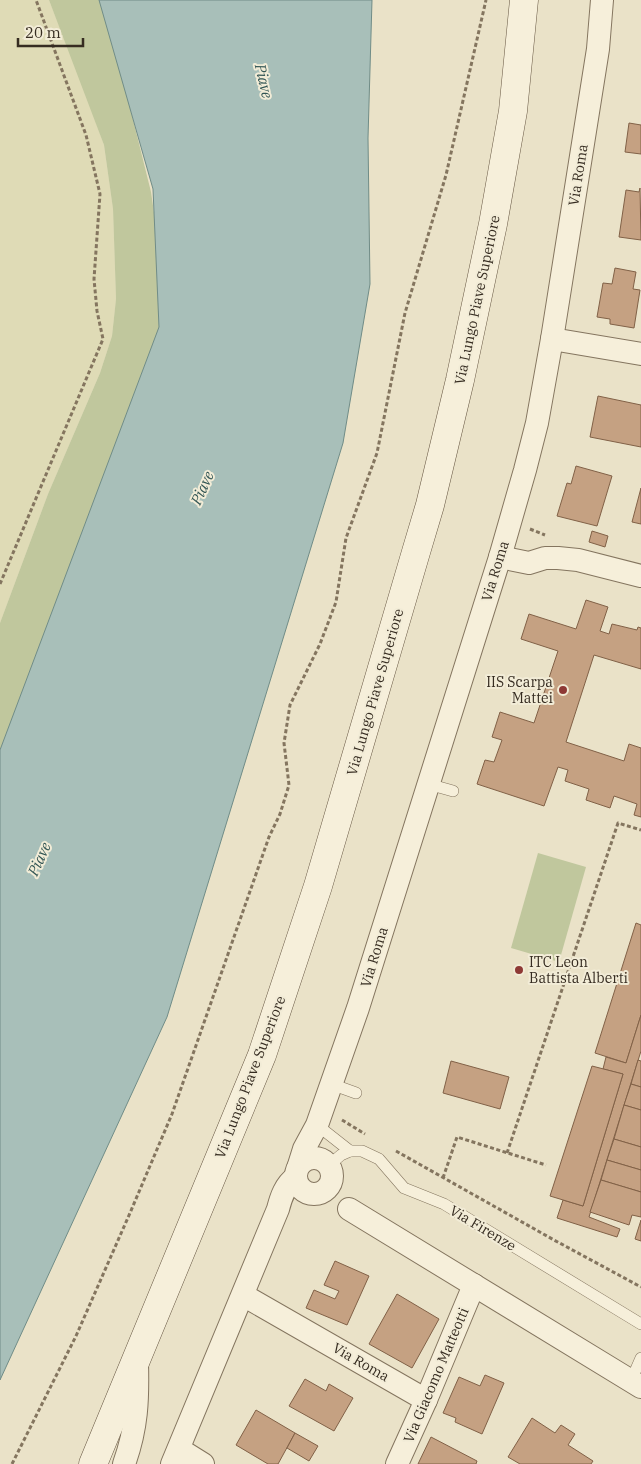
<svg xmlns="http://www.w3.org/2000/svg" width="641" height="1464" font-family="'IBM Plex Serif',serif">
	<style>
		.farmland { fill: #dfdbb6 }
		.green { fill: #c0c79d }
		.water { fill: #a8bfb9; stroke: #708c87 }
		.building { fill: #c5a182; stroke: #816147 }
		.lines { fill: none; stroke-linecap: round; stroke-linejoin: round }
		.lane-casing { stroke: #84755f; stroke-width: 12 }
		.street-casing { stroke: #84755f; stroke-width: 24 }
		.secondary-casing { stroke: #665642; stroke-width: 29 }
		.path { stroke: #84755f; stroke-width: 3; stroke-dasharray: 4 2.5; stroke-linecap: butt }
		.lane { stroke: #f6efda; stroke-width: 11 }
		.street { stroke: #f6efda; stroke-width: 22 }
		.secondary { stroke: #f6efda; stroke-width: 28 }
		.poi-dot { fill: #8e3935; stroke: #f2ecd7; stroke-width: 2 }
		.labels { text-anchor: middle; dominant-baseline: central; stroke-width: 4; stroke-linejoin: round; paint-order: stroke }
		.street-label { font-size: 14px; fill: #362c21; stroke: #f2ecd7 }
		.poi-label { font-size: 14px; fill: #362c21; stroke: #f2ecd7; text-anchor: end }
		.water-label { font-size: 15px; font-style: italic; fill: #325554; stroke: #f2ecd7 }
	</style>
	<rect width="100%" height="100%" fill="#eae2c8"/>
	<polygon class="farmland" points="0,0 49,0 83,86 104,145 113,209 116,299 112,336 100,373 48,494 0,623"/>
	<g class="green">
		<polygon points="49,0 108,0 112,35 151,192 162,268 165,341 0,750 0,623 48,494 100,373 112,336 116,299 113,209 104,145"/>
		<polygon points="538,853 586,867 559,962 511,948"/>
	</g>
	<polygon class="water" points="99,0 372,0 368,138 370,284 343,443 167,1017 0,1380 0,750 159,327 153,189"/>
	<g class="building">
		<polygon points="629,123 641,125 641,154 625,152"/>
		<polygon points="640,188 641,240 619,237 626,190 639,192"/>
		<polygon points="615,268 636,272 633,289 640,290 634,328 610,324 610,319 597,317 603,283 612,284"/>
		<polygon points="598,396 641,405 641,447 590,437"/>
		<polygon points="576,466 612,476 597,526 557,516 567,483 571,484"/>
		<polygon points="641,488 641,524 632,522"/>
		<polygon points="592,531 608,536 605,547 589,542"/>
		<polygon points="586,600 608,607 600,631 609,634 612,624 637,630 638,627 641,628 641,669 594,655 566,742 624,761 629,744 641,748 641,817 634,815 637,804 614,796 610,808 586,800 589,789 565,781 568,770 558,767 544,806 477,784 485,760 494,762 502,740 492,737 500,712 534,723 558,651 521,639 529,614 576,629"/>
		<polygon points="636,923 641,925 641,1015 626,1063 595,1053"/>
		<polygon points="641,1015 641,1051 589,1217 620,1229 617,1237 557,1218 563,1200 583,1206 623,1074 603,1069 606,1057 626,1063"/>
		<polygon points="638,1060 641,1061 641,1087 631,1084"/>
		<polygon points="451,1061 509,1077 500,1109 443,1093"/>
		<polygon points="592,1066 623,1074 583,1206 550,1196"/>
		<polygon points="631,1084 641,1087 641,1110 624,1105"/>
		<polygon points="624,1105 641,1110 641,1147 614,1139"/>
		<polygon points="614,1139 641,1147 641,1170 607,1160"/>
		<polygon points="607,1160 641,1170 641,1192 601,1180"/>
		<polygon points="601,1180 641,1192 641,1217 632,1215 629,1225 590,1212"/>
		<polygon points="641,1220 641,1241 635,1239"/>
		<polygon points="335,1261 369,1276 347,1325 306,1308 314,1290 335,1299 339,1291 324,1285"/>
		<polygon points="397,1294 439,1319 412,1368 369,1344"/>
		<polygon points="485,1375 504,1383 482,1434 455,1422 456,1418 443,1413 459,1377 480,1386"/>
		<polygon points="305,1379 326,1391 329,1384 353,1398 334,1431 289,1406"/>
		<polygon points="256,1410 295,1433 278,1464 268,1464 236,1445"/>
		<polygon points="532,1418 555,1433 561,1425 575,1434 568,1445 593,1461 591,1464 520,1464 508,1457"/>
		<polygon points="295,1433 318,1446 309,1461 287,1448"/>
		<polygon points="431,1437 477,1461 476,1464 418,1464"/>
	</g>
	<g class="lines">
		<defs>
			<g id="lane">
				<polyline points="428,784 453,791"/>
				<polyline points="331,1084 356,1093"/>
				<polyline points="317,1125 350,1151"/>
				<polyline points="328,1166 341,1155 350,1151 362,1151 379,1159 404,1188 444,1204 641,1324"/>
				<polyline points="631,1381 641,1358"/>
			</g>
			<g id="street">
				<polyline points="552,339 641,354"/>
				<polyline points="500,557 529,563 545,558 558,558 578,560 641,576"/>
				<circle cx="314" cy="1176" r="18"/>
				<polyline points="299,1165 304,1149 317,1125 358,1008 500,557 525,470 537,423 552,339 598,49 602,0"/>
				<polyline points="349,1209 641,1387"/>
				<polyline points="243,1295 426,1400"/>
				<polyline points="179,1449 203,1464"/>
				<path d="M124 1464C137 1428 138 1400 137 1362"/>
				<path d="M172 1464 278 1209C281 1197 285 1185 296 1177"/>
				<polyline points="397,1464 426,1400 474,1285"/>
			</g>
			<polyline id="secondary" points="93,1464 262,1055 318,886 416,552 430,505 460,380 493,224 513,111 524,0"/>
		</defs>
		<use href="#lane" class="lane-casing"/>
		<use href="#street" class="street-casing"/>
		<use href="#secondary" class="secondary-casing"/>
		<g class="path">
			<polyline points="530,529 545,535"/>
			<polyline points="0,584 103,339 97,311 94,279 100,194 86,135 36,0"/>
			<polyline points="342,1120 365,1134"/>
			<polyline points="396,1151 554,1240 641,1287"/>
			<polyline points="507,1153 618,823 641,830"/>
			<polyline points="443,1178 457,1137 546,1165"/>
			<polyline points="12,1464 76,1336 130,1213 172,1114 269,837 280,814 289,785 284,743 290,705 320,644 336,602 346,538 377,453 405,313 446,175 486,0"/>
		</g>
		<use href="#lane" class="lane"/>
		<use href="#street" class="street"/>
		<use href="#secondary" class="secondary"/>
	</g>
	<g class="poi-dot">
		<circle cx="563" cy="690" r="5"/>
		<circle cx="519" cy="970" r="5"/>
	</g>
	<g class="labels">
		<g class="street-label">
			<text transform="translate(578 175) rotate(-81)">Via Roma</text>
			<text transform="translate(477 300) rotate(-78)">Via Lungo Piave Superiore</text>
			<text transform="translate(495 571) rotate(-73)">Via Roma</text>
			<text transform="translate(375 692) rotate(-74)">Via Lungo Piave Superiore</text>
			<text transform="translate(374 957) rotate(-73)">Via Roma</text>
			<text transform="translate(250 1077) rotate(-69)">Via Lungo Piave Superiore</text>
			<text transform="translate(483 1228) rotate(31)">Via Firenze</text>
			<text transform="translate(361 1362) rotate(30)">Via Roma</text>
			<text transform="translate(436 1375) rotate(-67)">Via Giacomo Matteotti</text>
		</g>
		<g class="poi-label">
			<text x="553" y="682">IIS Scarpa<tspan x="553" dy="16">Mattei</tspan></text>
			<text x="529" y="962" text-anchor="start">ITC Leon<tspan x="529" dy="16">Battista Alberti</tspan></text>
		</g>
		<g class="water-label">
			<text transform="translate(264 81) rotate(77)">Piave</text>
			<text transform="translate(202 488) rotate(-66)">Piave</text>
			<text transform="translate(39 859) rotate(-66)">Piave</text>
		</g>
	</g>
	<path d="M18 38v8h65v-8" fill="none" stroke="#362c21" stroke-width="2.5"/>
	<text x="25" y="38" font-size="15" fill="#362c21" stroke="#f2ecd7" stroke-width="4" paint-order="stroke">20 m</text>
</svg>
